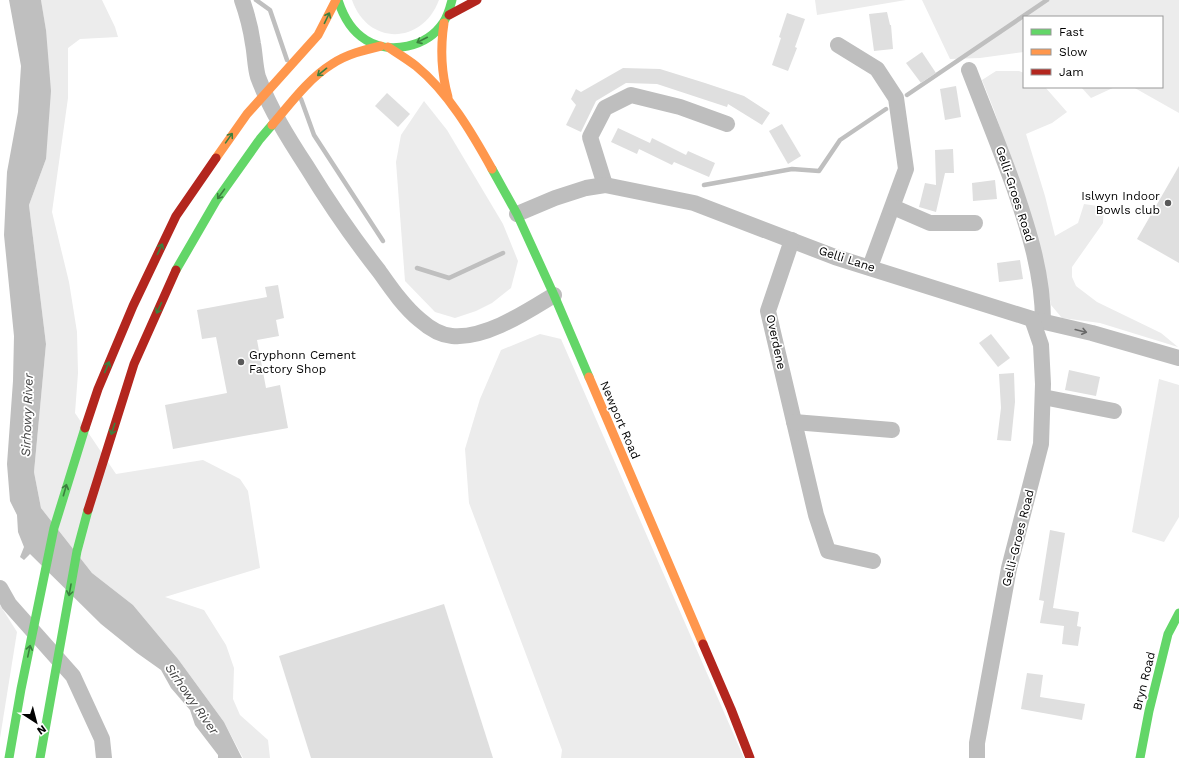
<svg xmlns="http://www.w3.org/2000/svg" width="1179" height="758" font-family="'Work Sans',sans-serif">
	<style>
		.green { fill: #ececec }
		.water { fill: #bfbfbf }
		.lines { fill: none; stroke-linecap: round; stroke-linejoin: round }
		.stream { stroke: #bfbfbf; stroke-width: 4.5 }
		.building { fill: #dfdfdf }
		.street { stroke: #bebebe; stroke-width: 16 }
		.fast { stroke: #63d668; stroke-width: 9 }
		.slow { stroke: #ff974d; stroke-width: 9 }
		.jam { stroke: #b3261e; stroke-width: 9 }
		.oneway { stroke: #3b803e }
		.oneway2 { stroke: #686868 }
		.poi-dot { fill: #595959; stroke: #fff; stroke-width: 1.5 }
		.labels { text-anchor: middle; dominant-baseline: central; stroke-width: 3.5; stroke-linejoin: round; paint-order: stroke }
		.street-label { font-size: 12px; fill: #000; stroke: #fff }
		.poi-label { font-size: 12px; fill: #000; stroke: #fff; text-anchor: end }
		.water-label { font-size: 13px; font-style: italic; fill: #444; stroke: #fff }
	</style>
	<rect width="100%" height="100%" fill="#fff"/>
	<g class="green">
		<polygon points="41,0 102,0 115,27 118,37 80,39 68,48 68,98 52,212 69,282 77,332 78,373 75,413 116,474 203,460 240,479 248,491 260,568 165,597 204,610 226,645 234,668 233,699 240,715 268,740 270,758 243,758 224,722 178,659 133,605 92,573 41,508 34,472 46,344 29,205 46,159 46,30"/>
		<path d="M352 0H439C422 45 368 46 352 0Z"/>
		<polygon points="815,0 906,0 817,15"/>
		<polygon points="922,0 1179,0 1179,113 1133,87 1162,87 1162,17 1024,17 1024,52 980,58 950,59"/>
		<polygon points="996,71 1019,71 1024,73 1024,87 1045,87 1067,112 1052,123 1026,134 1045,196 1055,236 1078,223 1084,204 1104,207 1103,223 1072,267 1072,277 1076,286 1097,302 1161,333 1178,347 1100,323 1062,318 1051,305 1042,259 1015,172 994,110 982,80"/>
		<polygon points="1081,87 1115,87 1091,98"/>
		<polygon points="424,101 447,130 503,224 518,261 511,288 492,303 476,311 455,318 435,312 405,281 396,162 401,135"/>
		<polygon points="540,334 561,339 744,758 561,758 562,750 469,503 465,449 480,399 501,350"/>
		<polygon points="1159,379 1179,385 1179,517 1164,542 1132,532"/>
		<polygon points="0,605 17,632 0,738"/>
	</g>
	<polygon class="water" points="9,0 41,0 46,30 51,91 46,159 29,205 46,344 34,472 41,508 92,573 133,605 178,659 224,722 242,758 218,758 218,755 195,725 190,710 171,688 161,670 137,653 101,624 30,554 24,560 20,557 24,547 18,532 17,515 10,501 7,464 13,381 14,336 4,235 7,172 18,112 21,66"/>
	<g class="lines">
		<g class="stream">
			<polyline points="256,0 270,10 287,60"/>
			<polyline points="907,95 1047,0"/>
			<polyline points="301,99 314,135 383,241"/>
			<polyline points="704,185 792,169 819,171 840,140 886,109"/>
			<polyline points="417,268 449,278 503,253"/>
		</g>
	</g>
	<g class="building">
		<polygon points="887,12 890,25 891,25 893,49 874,51 869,14"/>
		<polygon points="787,13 805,19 795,47 797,48 788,71 772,65 781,38 779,37"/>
		<polygon points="922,52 936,73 921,83 906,63"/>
		<polygon points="623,68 660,69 705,83 744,96 770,113 762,125 728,104 727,107 657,84 626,83 596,101 581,132 566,125 576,105 571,99 576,89 581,92"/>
		<polygon points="956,86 961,117 945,120 940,89"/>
		<polygon points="387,93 410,114 398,127 375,106"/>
		<polygon points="782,124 801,156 788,164 769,131"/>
		<polygon points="618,128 650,143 652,138 686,155 688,151 715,163 709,177 674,162 672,165 639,149 637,154 611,142"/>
		<polygon points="953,149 954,173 945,173 936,212 919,207 925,183 936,185 935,150"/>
		<polygon points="1179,166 1179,263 1137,239"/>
		<polygon points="995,180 997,199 973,201 972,183"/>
		<polygon points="1020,260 1023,279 999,282 997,263"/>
		<polygon points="278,285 284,318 276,320 279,336 257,340 266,388 280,385 288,428 173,449 165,405 227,393 216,337 202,339 197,310 267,297 265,287"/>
		<polygon points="991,334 1010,358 998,367 979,343"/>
		<polygon points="1069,370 1100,377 1096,396 1065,390"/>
		<polygon points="1014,373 1015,402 1011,441 997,440 1001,408 999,374"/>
		<polygon points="1050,530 1065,533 1053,608 1079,612 1077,626 1081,627 1078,646 1062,644 1064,626 1040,623 1044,601 1039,600"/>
		<polygon points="444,604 493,758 311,758 279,656"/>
		<polygon points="1027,673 1043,675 1040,697 1085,704 1082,720 1021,709"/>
	</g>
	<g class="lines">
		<g class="street">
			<path d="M242 0C247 14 251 30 253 44 255 54 255 67 258 77 270 109 288 138 307 167 329 203 353 238 379 271 391 288 404 307 420 320 429 328 439 335 452 336 486 339 526 312 554 295"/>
			<polyline points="838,45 877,69 896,98 906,169 870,267"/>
			<path d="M969 70C984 109 1000 148 1014 187 1029 231 1043 275 1043 322"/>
			<polyline points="605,185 590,137 605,108 631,95 680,107 727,124"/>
			<polyline points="893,207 930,223 975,223"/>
			<polyline points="517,214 555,198 586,188 605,185 694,203 835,257 1032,319 1092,333 1179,358"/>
			<polyline points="792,240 768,311 816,515 828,551 873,561"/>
			<polyline points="1043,397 1114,411"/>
			<polyline points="794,422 892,430"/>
			<polyline points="0,588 9,604 73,676 102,739 104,758"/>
			<polyline points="977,758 977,743 1009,568 1041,444 1043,384 1041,345 1032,319"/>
		</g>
		<g class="fast">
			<path d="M338 0C343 16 351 31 366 40 390 55 427 47 443 23 448 16 450 8 452 0"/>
			<polyline points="492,169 517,214 554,295 589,377"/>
			<polyline points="176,270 216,201 260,139 272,125"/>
			<polyline points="9,758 21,689 54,528 85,428"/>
			<polyline points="40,758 77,551 88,510"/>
			<polyline points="1140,758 1149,711 1168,634 1179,613"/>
		</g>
		<g class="slow">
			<path d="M444 23C440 49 441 72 448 97"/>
			<path d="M388 47C397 53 407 59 416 66 448 92 472 133 492 169"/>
			<path d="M272 125C290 104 308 79 332 64 347 54 364 50 381 46"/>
			<polyline points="216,158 247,114 318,35 336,0"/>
			<polyline points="589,377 703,644"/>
		</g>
		<g class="jam">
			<polyline points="449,15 477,0"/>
			<polyline points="85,428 98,389 133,306 176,216 216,158"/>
			<polyline points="88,510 134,364 176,270"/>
			<polyline points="703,644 731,709 750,758"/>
		</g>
	</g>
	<defs><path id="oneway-shaft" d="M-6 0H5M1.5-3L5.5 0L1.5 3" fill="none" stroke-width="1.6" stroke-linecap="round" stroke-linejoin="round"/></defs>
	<g class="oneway">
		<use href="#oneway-shaft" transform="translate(327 18) rotate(-64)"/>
		<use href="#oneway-shaft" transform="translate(422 40) rotate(153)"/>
		<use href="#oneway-shaft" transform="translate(322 72) rotate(141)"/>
		<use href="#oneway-shaft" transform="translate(229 138) rotate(-55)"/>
		<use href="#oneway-shaft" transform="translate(221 194) rotate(126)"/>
		<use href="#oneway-shaft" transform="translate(160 249) rotate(-64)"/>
		<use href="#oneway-shaft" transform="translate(159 308) rotate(115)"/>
		<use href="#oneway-shaft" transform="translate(107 367) rotate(-67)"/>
		<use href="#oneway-shaft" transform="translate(113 429) rotate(108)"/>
		<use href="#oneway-shaft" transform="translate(65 490) rotate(-74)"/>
		<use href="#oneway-shaft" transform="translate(70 590) rotate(100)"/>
		<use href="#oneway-shaft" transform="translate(29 651) rotate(-78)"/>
	</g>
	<use class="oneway2" href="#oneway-shaft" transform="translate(1081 331) rotate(14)"/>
	<g class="poi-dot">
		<circle cx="1168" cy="203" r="4"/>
		<circle cx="241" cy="362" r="4"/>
	</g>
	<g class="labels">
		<g class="street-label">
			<text transform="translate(1015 194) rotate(72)">Gelli-Groes Road</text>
			<text transform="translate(847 259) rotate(18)">Gelli Lane</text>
			<text transform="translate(776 342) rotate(78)">Overdene</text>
			<text transform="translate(620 420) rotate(67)">Newport Road</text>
			<text transform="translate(1018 538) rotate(-76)">Gelli-Groes Road</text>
			<text transform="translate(1144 681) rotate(-76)">Bryn Road</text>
		</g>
		<g class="poi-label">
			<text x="1160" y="196">Islwyn Indoor<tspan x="1160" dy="14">Bowls club</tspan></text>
			<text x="249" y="355" text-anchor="start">Gryphonn Cement<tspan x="249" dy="14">Factory Shop</tspan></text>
		</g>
		<g class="water-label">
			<text transform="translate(27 415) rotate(-88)">Sirhowy River</text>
			<text transform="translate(192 699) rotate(55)">Sirhowy River</text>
		</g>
	</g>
	<rect x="1023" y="16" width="140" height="72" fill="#ffffff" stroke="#999999"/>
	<rect x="1031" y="29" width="20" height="6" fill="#63d668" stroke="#999999"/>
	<text x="1059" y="36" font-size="12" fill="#000000">Fast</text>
	<rect x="1031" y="49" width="20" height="6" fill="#ff974d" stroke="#999999"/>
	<text x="1059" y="56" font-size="12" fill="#000000">Slow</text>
	<rect x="1031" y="69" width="20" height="6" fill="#b3261e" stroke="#999999"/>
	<text x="1059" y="76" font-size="12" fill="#000000">Jam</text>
	<g transform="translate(36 722) rotate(144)" stroke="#ffffff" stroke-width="3" paint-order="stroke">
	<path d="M0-3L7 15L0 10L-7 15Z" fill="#000000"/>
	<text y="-6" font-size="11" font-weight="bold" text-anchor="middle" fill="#000000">N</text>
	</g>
</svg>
